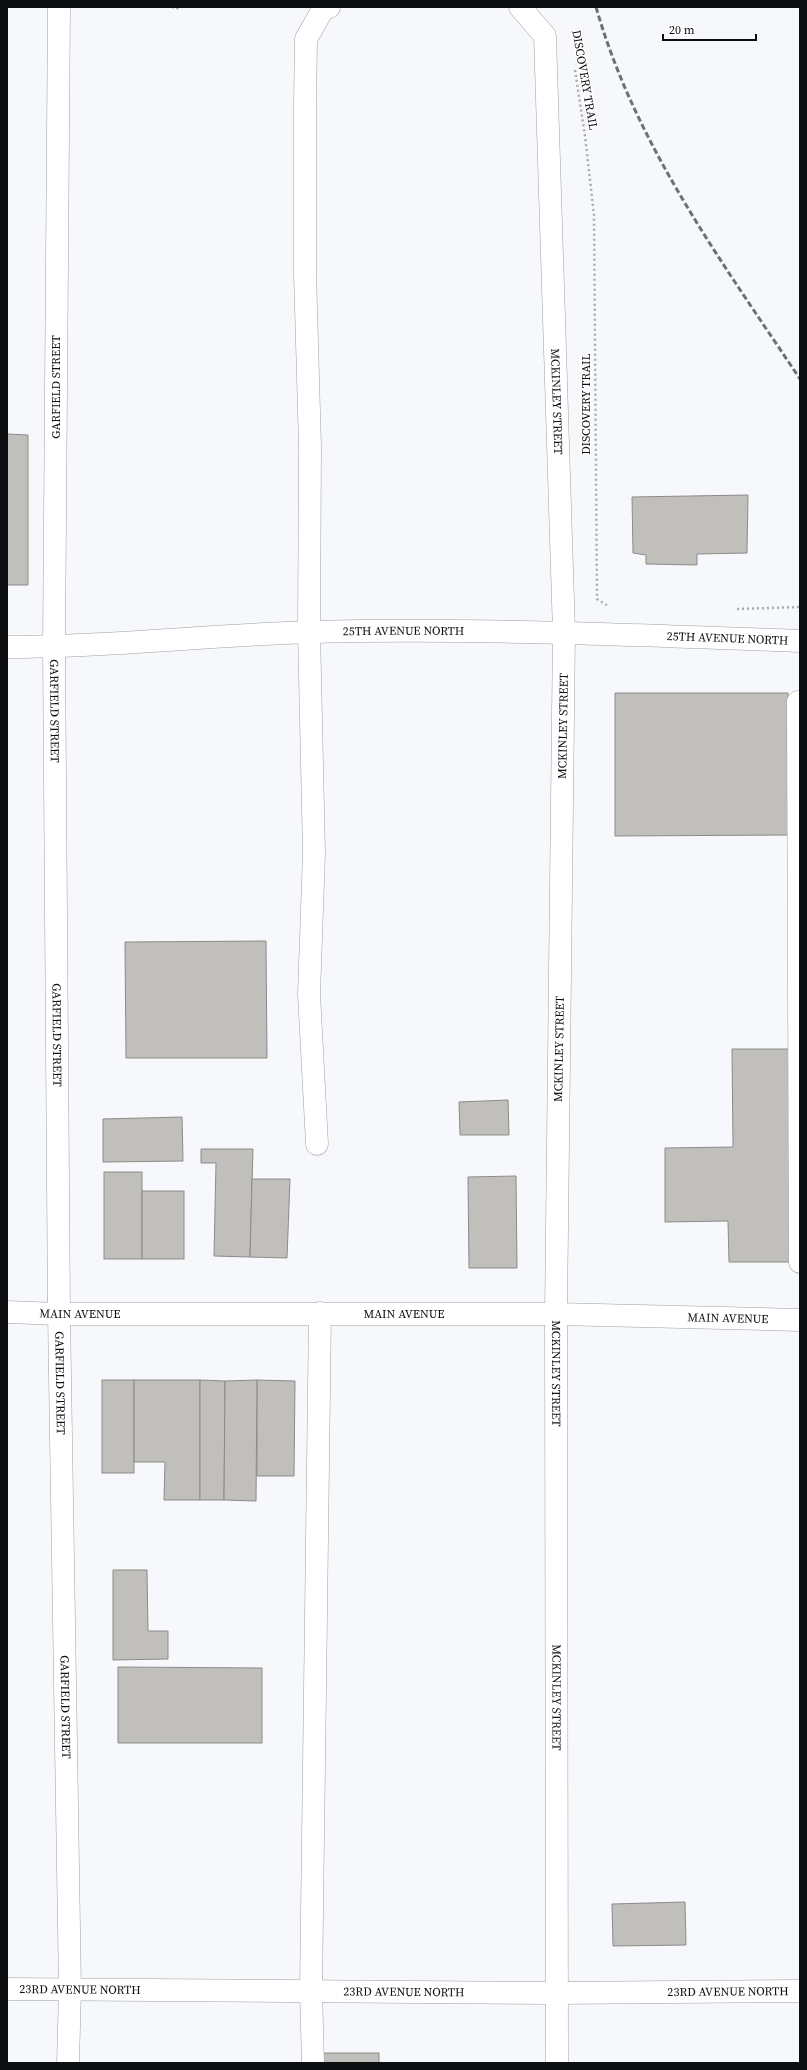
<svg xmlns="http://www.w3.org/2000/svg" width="807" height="2070" font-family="'Source Serif 4',serif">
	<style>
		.building { fill: #c1bfbc; stroke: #8d8b88 }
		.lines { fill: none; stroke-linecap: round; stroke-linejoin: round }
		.minor-casing { stroke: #9da0a2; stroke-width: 23 }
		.path { stroke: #a9abad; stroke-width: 2.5; stroke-dasharray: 2 3; stroke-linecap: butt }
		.minor { stroke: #fff; stroke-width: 22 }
		.rail { stroke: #6e7071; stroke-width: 3; stroke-dasharray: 6 3; stroke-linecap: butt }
		.labels { text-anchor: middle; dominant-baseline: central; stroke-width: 3; stroke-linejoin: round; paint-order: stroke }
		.street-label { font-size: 12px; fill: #0d0e0f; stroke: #fff }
	</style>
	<rect width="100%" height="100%" fill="#f6f8fb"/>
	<g class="building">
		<polygon points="7,434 28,435 28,585 7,585"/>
		<polygon points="748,495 747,553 697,554 697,565 646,564 646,555 633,553 632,497"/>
		<polygon points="615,693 788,693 789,835 615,836"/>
		<polygon points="266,941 267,1058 126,1058 125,942"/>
		<polygon points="732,1049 790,1049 791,1262 729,1262 728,1221 665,1222 665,1148 733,1147"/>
		<polygon points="508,1100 509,1135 460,1135 459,1102"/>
		<polygon points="182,1117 183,1161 103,1162 103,1119"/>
		<polygon points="201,1149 253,1149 250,1257 214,1256 216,1163 201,1163"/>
		<rect x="104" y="1172" width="38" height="87"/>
		<polygon points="516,1176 517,1268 469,1268 468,1177"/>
		<polygon points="252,1179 290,1179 287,1258 250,1257"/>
		<rect x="142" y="1191" width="42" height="68"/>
		<rect x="102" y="1380" width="32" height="93"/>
		<polygon points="134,1380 200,1380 200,1500 164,1500 165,1462 134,1462"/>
		<polygon points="200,1380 225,1381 224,1500 200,1500"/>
		<polygon points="257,1380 295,1381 294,1476 257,1476"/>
		<polygon points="257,1380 256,1501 224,1500 225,1381"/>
		<polygon points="113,1570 147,1570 148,1631 168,1631 168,1659 113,1660"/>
		<polygon points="118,1667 262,1668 262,1743 118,1743"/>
		<polygon points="685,1902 686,1945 613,1946 612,1904"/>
		<rect x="318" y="2053" width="61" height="10"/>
	</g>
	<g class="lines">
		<defs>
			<g id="minor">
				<path id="s1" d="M59 7 54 647 59 1314 70 1990 68 2063"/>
				<path id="s2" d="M520 7 545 36 564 632 556 1314 557 2063"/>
				<path id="s3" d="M7 647C108 647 209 635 310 632 473 628 637 635 800 641"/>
				<polyline points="798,702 800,1262"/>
				<polyline points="317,1144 309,994 314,853 309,632 310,447 305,273 305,105 306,39 323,9 329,7"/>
				<path id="s4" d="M7 1312 59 1314H556L800 1320"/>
				<path id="s5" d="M7 1989 557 1993 800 1991"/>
				<polyline points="313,2063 311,1990 320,1313"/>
			</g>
		</defs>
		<use href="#minor" class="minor-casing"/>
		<g class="path">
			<polyline points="172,7 176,9 180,7"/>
			<polyline points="575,70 585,136 594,215 597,599 608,606"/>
			<polyline points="737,609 800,607"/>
		</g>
		<use href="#minor" class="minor"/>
		<path class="rail" d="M596 7C635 144 722 262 800 379"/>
	</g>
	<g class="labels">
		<g class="street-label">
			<text transform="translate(585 80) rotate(80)">DISCOVERY TRAIL</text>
			<text transform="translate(56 387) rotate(-90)">GARFIELD STREET</text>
			<text stroke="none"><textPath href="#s2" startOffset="404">MCKINLEY STREET</textPath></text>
			<text transform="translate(586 404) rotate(-90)">DISCOVERY TRAIL</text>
			<text stroke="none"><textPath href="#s3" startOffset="397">25TH AVENUE NORTH</textPath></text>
			<text stroke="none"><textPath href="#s3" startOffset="721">25TH AVENUE NORTH</textPath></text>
			<text stroke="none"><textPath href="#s1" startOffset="704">GARFIELD STREET</textPath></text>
			<text transform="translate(563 726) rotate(-89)">MCKINLEY STREET</text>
			<text stroke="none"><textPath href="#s1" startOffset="1028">GARFIELD STREET</textPath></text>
			<text transform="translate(559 1049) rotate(-89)">MCKINLEY STREET</text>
			<text stroke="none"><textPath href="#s4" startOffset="73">MAIN AVENUE</textPath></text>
			<text stroke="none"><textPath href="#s4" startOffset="397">MAIN AVENUE</textPath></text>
			<text stroke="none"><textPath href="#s4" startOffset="721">MAIN AVENUE</textPath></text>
			<text stroke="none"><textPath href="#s2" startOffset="1376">MCKINLEY STREET</textPath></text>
			<text stroke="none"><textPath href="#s1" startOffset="1376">GARFIELD STREET</textPath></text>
			<text stroke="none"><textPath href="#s2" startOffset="1700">MCKINLEY STREET</textPath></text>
			<text stroke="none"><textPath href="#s1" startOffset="1700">GARFIELD STREET</textPath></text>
			<text stroke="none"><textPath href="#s5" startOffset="73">23RD AVENUE NORTH</textPath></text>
			<text stroke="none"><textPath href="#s5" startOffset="397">23RD AVENUE NORTH</textPath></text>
			<text stroke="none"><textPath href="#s5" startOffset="721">23RD AVENUE NORTH</textPath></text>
		</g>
	</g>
	<rect width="807" height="2070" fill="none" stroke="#0d0e0f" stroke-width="16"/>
	<path d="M663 34v6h93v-6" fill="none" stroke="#0d0e0f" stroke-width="2"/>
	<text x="669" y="34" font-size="12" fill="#0d0e0f" stroke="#ffffff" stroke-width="3" paint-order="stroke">20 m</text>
</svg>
